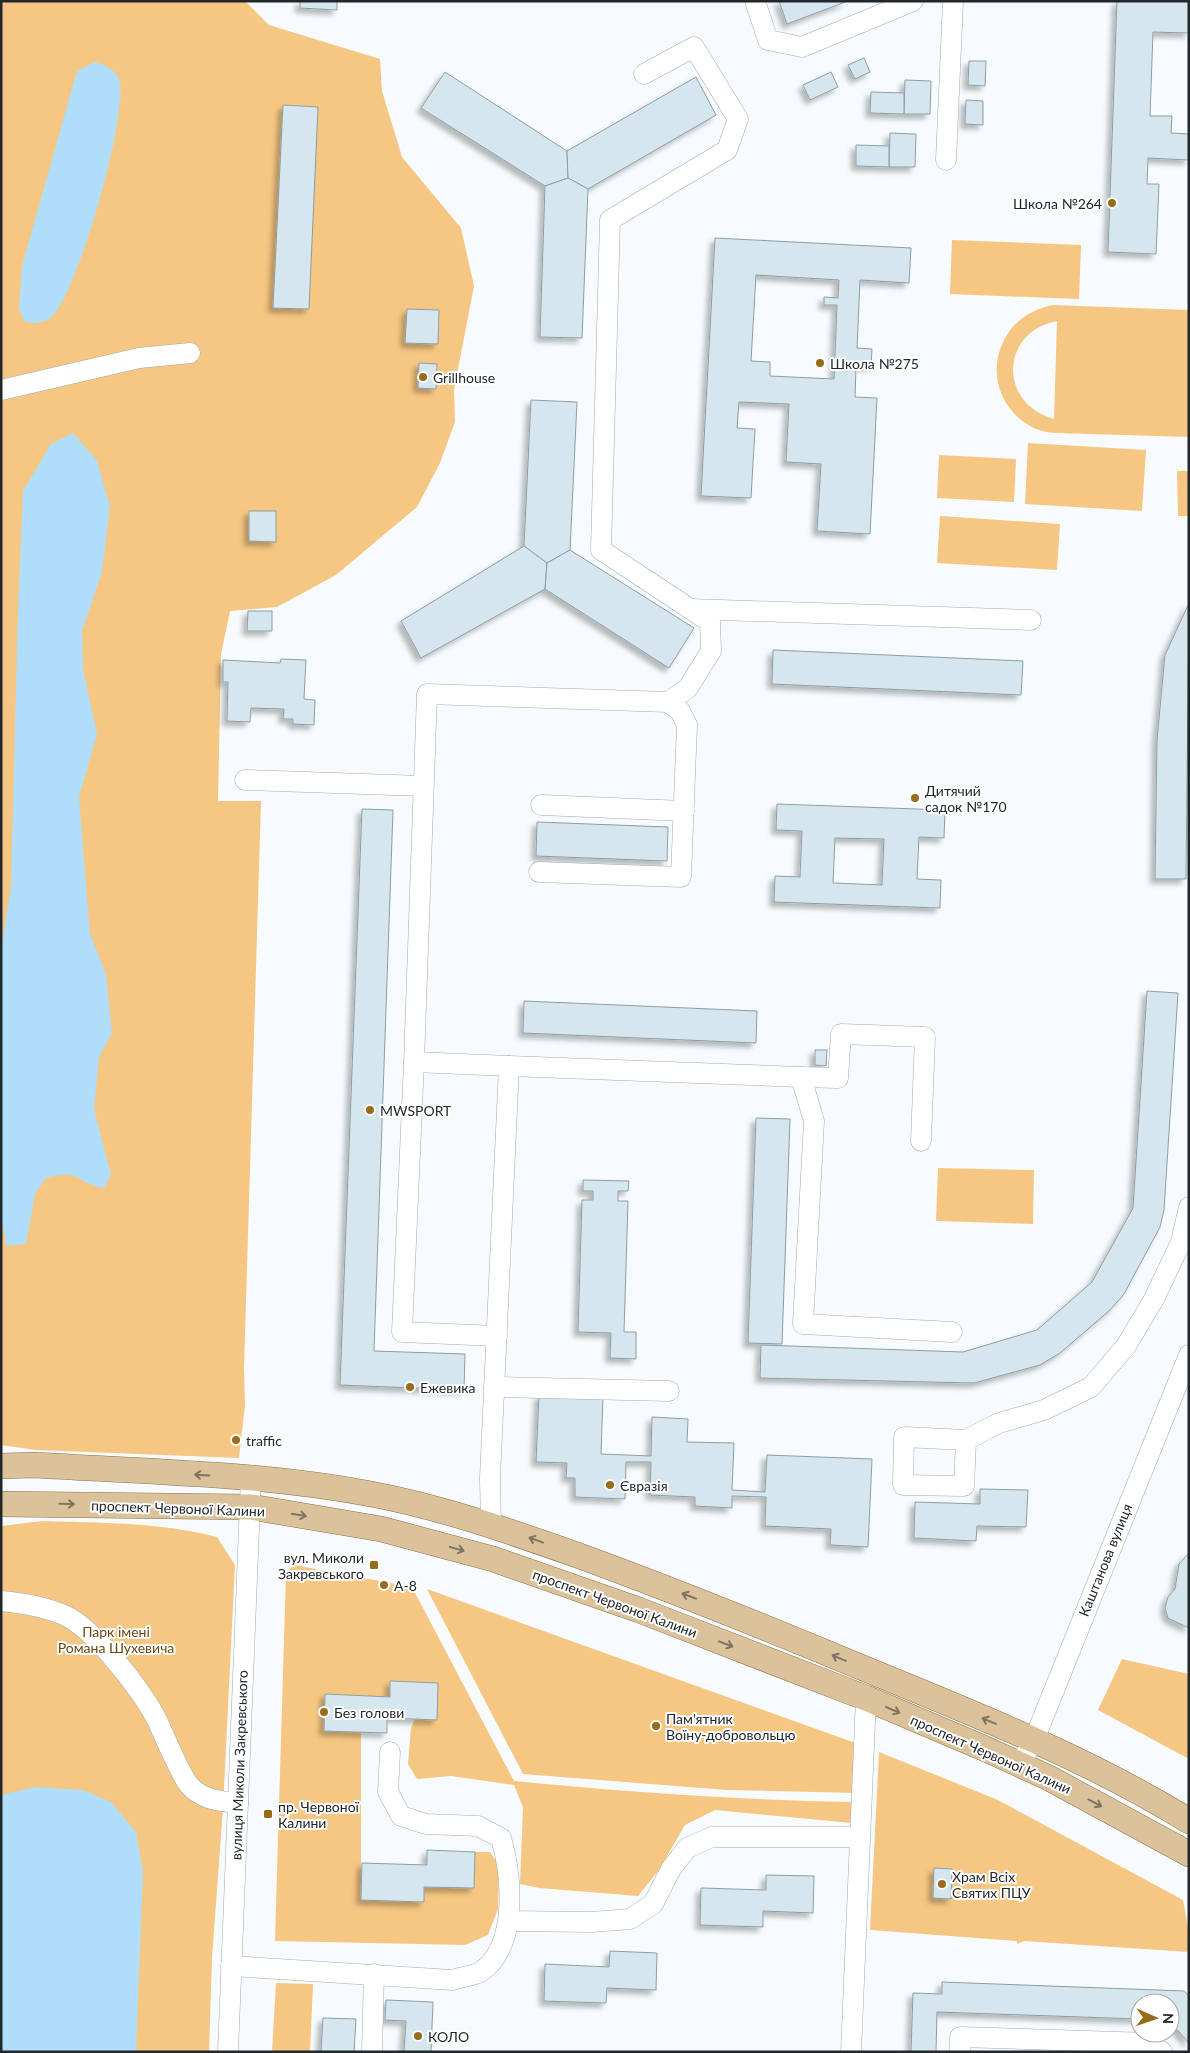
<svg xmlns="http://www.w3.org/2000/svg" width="1190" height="2053" font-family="Lato,sans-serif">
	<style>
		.green { fill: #f6c782; fill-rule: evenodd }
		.water { fill: #b0defa }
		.building { fill: #d6e6ef; stroke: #8e9da6; fill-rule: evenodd; filter: url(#shadow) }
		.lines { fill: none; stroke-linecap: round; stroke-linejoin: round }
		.minor-casing { stroke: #9cabb4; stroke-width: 21 }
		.major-casing { stroke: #8b7147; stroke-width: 26 }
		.minor { stroke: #fff; stroke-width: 20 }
		.major { stroke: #dcc29a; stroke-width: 25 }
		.oneway { stroke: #7e7462 }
		.poi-dot { fill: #996c1b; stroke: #fff; stroke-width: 2 }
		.labels { text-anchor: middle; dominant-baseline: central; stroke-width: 4; stroke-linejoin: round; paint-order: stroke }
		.poi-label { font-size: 14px; fill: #21272a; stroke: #fff; text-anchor: start }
		.street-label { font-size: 14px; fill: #21272a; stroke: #fff }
		.park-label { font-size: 14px; fill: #694914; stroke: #fff }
	</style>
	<defs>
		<filter id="shadow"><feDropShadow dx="-4.5" dy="4.5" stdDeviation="2.5" flood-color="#0004"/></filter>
	</defs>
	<rect width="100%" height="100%" fill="#f7fbfd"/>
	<g class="green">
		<polygon points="1,1 245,1 269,25 380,59 382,91 402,157 461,228 474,286 454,390 455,422 440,463 417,507 336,575 277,607 230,611 221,654 218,801 261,801 244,1368 245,1405 239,1458 36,1450 1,1445"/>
		<polygon points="952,240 1081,245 1079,299 950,294"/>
		<path d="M1052 305 1189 310V437C1156 436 1122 435 1089 434 1072 433 1052 435 1036 429 1006 416 989 381 1000 350 1008 325 1027 311 1052 305ZM1057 321 1054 419C998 404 1000 332 1057 321Z"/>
		<polygon points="1028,443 1146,450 1142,511 1025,504"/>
		<polygon points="939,455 1016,459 1014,502 937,498"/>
		<polygon points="1177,471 1189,471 1189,516 1178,516"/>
		<polygon points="940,516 1060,524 1057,570 937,563"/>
		<polygon points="938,1168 1034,1170 1033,1224 936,1221"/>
		<path d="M42 1521C101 1523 159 1522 217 1537L235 1565 223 1808 212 1958 209 2052H1V1526Z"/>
		<path d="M294 1565 412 1587 514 1781C627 1792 739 1800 853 1802L852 1823 715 1810 685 1825 659 1870 638 1896 539 1888 520 1884 523 1807 514 1785 451 1776 417 1779 408 1764 411 1728 415 1719 390 1682V1697L326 1694 324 1731 361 1732V1900L424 1902V1887L473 1888 475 1852H490L499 1865 498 1909 488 1935 465 1945 275 1941 286 1572Z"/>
		<polygon points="427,1589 858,1744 856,1793 727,1790 523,1774"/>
		<polygon points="1122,1659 1189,1674 1189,1759 1098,1710"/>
		<polygon points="879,1752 998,1800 1183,1900 1189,1933 1189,1952 1024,1941 1017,1944 1017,1941 870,1930"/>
		<polygon points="276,1983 313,1984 310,2052 272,2052"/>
	</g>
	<g class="water">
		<path d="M95 62C105 65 115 69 119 79 130 109 76 302 49 319 41 324 32 324 24 321L19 309 22 266 77 71Z"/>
		<path d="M73 433 97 461 110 506 102 572 82 631 83 669 97 734 79 797 90 934 106 974 112 1033 99 1057 94 1109 111 1175 104 1188C76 1184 82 1168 46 1178L35 1194 26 1244 6 1246 1 1215V949L11 886 18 610 23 491 51 444Z"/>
		<polygon points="35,1787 83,1790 111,1802 136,1832 143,1872 136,2052 1,2052 1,1795"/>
	</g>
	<g class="building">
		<polygon points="300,1 337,1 337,10 300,8"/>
		<polygon points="779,1 848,1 787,24"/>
		<polygon points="1117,1 1189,1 1189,33 1153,32 1150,116 1172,116 1171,133 1189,134 1189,160 1148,158 1147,184 1159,184 1156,254 1108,252"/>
		<polygon points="864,58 870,72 855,79 848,65"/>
		<polygon points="969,61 986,61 985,86 968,85"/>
		<polygon points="445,72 567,151 568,178 545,186 421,108"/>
		<polygon points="831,72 838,87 810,100 803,85"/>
		<polygon points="696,77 716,115 588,189 568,178 567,151"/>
		<polygon points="905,80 931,81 930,114 904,114"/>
		<polygon points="871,92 904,93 904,114 870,113"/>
		<polygon points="966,100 983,101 983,125 965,124"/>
		<polygon points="283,105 318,107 309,309 273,308"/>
		<polygon points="890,133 916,134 915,167 889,167"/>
		<polygon points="856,145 889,146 889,167 856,166"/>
		<polygon points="568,178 588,189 582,338 540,337 545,186"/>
		<path d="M715 238 911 248 909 283 860 280 857 348 872 349 871 366H856L855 397 877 398 870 534 817 531 821 464 786 462 789 404 739 402 737 428 755 429 751 498 701 496ZM756 275 839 280 838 298 824 297V305H837L834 379 770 376V362L751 361Z"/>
		<polygon points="407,309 439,310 438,344 405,343"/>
		<polygon points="419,363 437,364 436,389 418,388"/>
		<polygon points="531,400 577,402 570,550 547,563 524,546"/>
		<polygon points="249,511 276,511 276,542 249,541"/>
		<polygon points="524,546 547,563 545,589 421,658 401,621"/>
		<polygon points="570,550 694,628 669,668 545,589 547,563"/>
		<polygon points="1189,603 1186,879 1155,879 1157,740 1165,655"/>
		<polygon points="248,611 272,611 272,631 247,631"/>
		<polygon points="773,650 1023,661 1021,695 772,684"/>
		<polygon points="281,659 306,660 304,699 315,700 314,725 293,724 293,719 283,719 284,709 251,708 250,722 227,721 228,682 223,682 223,660 280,663"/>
		<path d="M777 804 945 810 944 838 919 837 917 879 941 880 940 908 774 902 775 876 800 877 802 831 776 830ZM835 838 884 839 882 885 833 883Z"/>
		<polygon points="362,809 393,810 374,1351 465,1354 464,1390 340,1385"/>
		<polygon points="537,822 668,827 667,861 536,856"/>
		<polygon points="1147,991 1178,993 1164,1210 1160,1227 1124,1294 1110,1310 1060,1353 1040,1365 974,1383 760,1378 761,1345 963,1352 1037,1330 1092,1282 1133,1208"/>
		<polygon points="524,1001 757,1011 756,1043 523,1033"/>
		<polygon points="815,1050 827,1050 826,1066 815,1065"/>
		<polygon points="756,1118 790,1119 782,1344 748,1343"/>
		<polygon points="583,1180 629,1181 628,1191 618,1191 618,1201 628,1201 624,1332 636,1332 636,1359 610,1358 611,1333 578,1332 582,1200 593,1200 593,1191 583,1191"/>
		<polygon points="539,1395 603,1397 601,1454 651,1456 652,1417 688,1419 687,1442 734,1443 732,1490 765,1492 767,1455 872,1459 868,1547 830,1545 831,1529 765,1526 766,1497 732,1496 732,1508 695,1506 695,1497 650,1495 651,1462 626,1462 625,1499 575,1497 575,1478 566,1478 567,1463 536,1462"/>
		<polygon points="980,1489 1028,1490 1026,1527 977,1526 976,1541 914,1538 915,1502 980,1504"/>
		<polygon points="1189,1553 1189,1628 1168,1618 1165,1608 1168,1597 1175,1589 1179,1564"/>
		<polygon points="390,1681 438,1683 437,1720 387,1718 387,1733 324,1731 325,1694 390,1697"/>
		<polygon points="427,1850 475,1852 474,1888 424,1887 424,1902 361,1900 362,1863 427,1865"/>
		<polygon points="934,1868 952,1869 951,1899 933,1898"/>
		<polygon points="766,1875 814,1876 813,1913 763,1911 763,1927 700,1925 701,1888 766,1890"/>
		<polygon points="610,1951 657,1953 656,1990 607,1988 606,2003 544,2001 545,1964 609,1967"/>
		<polygon points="942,1982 1184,1991 1189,1996 1189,2043 1170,2022 1170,2003 1140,2003 1140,2019 937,2012 936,2052 911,2052 913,1993 942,1994"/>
		<polygon points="386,2000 433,2002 431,2052 404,2052 406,2021 385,2020"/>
		<polygon points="323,2018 356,2019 354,2052 321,2052"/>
	</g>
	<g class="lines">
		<defs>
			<g id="minor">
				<polyline points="755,1 768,40 802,47 913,1"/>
				<polyline points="644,74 694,47 738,119 727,150 610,220 601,550 710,622 711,651 688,688 668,702"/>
				<polyline points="946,160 953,1"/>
				<polyline points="1,390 139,358 190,353"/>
				<polyline points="690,609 1031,620"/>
				<polyline points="245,780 423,786"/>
				<polyline points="541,805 684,811"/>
				<polyline points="414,1062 402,1332 497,1336"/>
				<polyline points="509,1066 801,1077 814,1121 803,1324 952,1332"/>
				<polyline points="801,1077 838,1078 841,1034 925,1037 921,1141"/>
				<polyline points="494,1387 669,1391"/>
				<polyline points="966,1440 964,1486 903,1485 904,1437 966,1440 999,1423 1044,1410 1091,1387 1126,1346 1154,1299 1181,1242 1189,1207"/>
				<polyline points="491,1524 490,1478 509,1066 414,1062 427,694 668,702 680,711 687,725 681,877 539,872"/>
				<path d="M1 1601C22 1603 45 1607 64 1615 94 1628 142 1691 157 1720 164 1735 180 1774 189 1785 202 1800 219 1801 238 1803"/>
				<polyline points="1020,1764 1034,1740 1189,1355"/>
				<polyline points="508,1921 592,1922 630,1919 653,1904 671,1869 687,1848 712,1837 860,1837"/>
				<path d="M231 1966 452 1980C461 1977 475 1976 482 1971 518 1945 512 1876 501 1838L478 1826 426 1824 401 1816 388 1792 390 1752"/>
				<polyline points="228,2052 251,1478"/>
				<polyline points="372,2052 374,1974"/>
				<polyline points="851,2052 866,1698"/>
				<polyline points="960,2052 960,2037 1149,2043 1162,2052"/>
			</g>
			<g id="major">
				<path d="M1 1466 35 1465C147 1472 261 1473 371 1494 441 1507 509 1531 577 1555 665 1587 752 1622 839 1658 958 1708 1079 1753 1189 1821"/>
				<polyline points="1,1504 251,1507 381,1529 493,1559 639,1610 866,1698 988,1750 1049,1778 1189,1854"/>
			</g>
		</defs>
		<use href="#minor" class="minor-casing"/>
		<use href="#major" class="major-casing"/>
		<use href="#minor" class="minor"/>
		<use href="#major" class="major"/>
	</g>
	<defs><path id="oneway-shaft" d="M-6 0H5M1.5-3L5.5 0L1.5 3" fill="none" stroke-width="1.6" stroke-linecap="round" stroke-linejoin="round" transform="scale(1.25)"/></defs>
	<g class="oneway">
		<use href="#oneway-shaft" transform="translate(202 1475) rotate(-177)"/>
		<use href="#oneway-shaft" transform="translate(67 1504) rotate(1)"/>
		<use href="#oneway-shaft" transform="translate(299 1515) rotate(10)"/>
		<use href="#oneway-shaft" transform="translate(536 1540) rotate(-160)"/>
		<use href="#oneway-shaft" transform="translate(457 1549) rotate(15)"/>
		<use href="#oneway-shaft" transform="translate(689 1596) rotate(-159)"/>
		<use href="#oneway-shaft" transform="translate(726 1644) rotate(21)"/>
		<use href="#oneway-shaft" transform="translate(839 1658) rotate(-157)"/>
		<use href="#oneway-shaft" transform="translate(893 1710) rotate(23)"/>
		<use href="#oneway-shaft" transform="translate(989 1721) rotate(-157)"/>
		<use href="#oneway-shaft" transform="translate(1095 1803) rotate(28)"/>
	</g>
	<g class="poi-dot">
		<circle cx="1112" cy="203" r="5"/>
		<circle cx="820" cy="363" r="5"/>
		<circle cx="423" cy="377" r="5"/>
		<circle cx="915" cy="798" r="5"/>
		<circle cx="370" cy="1110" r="5"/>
		<circle cx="410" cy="1387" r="5"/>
		<circle cx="236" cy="1440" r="5"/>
		<circle cx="610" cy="1485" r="5"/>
		<rect x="369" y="1560" width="10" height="10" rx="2.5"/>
		<circle cx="384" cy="1585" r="5"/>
		<circle cx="324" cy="1712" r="5"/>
		<circle cx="656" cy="1726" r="5"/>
		<rect x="263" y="1809" width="10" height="10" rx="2.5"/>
		<circle cx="942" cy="1884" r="5"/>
		<circle cx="418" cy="2036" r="5"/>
	</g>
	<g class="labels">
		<g class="poi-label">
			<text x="1102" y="203" text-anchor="end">Школа №264</text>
			<text x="830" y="363">Школа №275</text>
			<text x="433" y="377">Grillhouse</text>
			<text x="925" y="790">Дитячий<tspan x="925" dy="16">садок №170</tspan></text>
			<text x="380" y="1110">MWSPORT</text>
			<text x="420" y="1387">Ежевика</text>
			<text x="246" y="1440">traffic</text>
			<text x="620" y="1485">Євразія</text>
			<text x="364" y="1557" text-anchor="end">вул. Миколи<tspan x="364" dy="16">Закревського</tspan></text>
			<text x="394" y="1585">А-8</text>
			<text x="334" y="1712">Без голови</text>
			<text x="666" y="1718">Пам'ятник<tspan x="666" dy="16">Воїну-добровольцю</tspan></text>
			<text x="278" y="1806">пр. Червоної<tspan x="278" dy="16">Калини</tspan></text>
			<text x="952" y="1876">Храм Всіх<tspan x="952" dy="16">Святих ПЦУ</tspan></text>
			<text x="428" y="2036">КОЛО</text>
		</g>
		<g class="street-label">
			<text transform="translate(178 1508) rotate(2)">проспект Червоної Калини</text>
			<text transform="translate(1105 1560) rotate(-68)">Каштанова вулиця</text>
			<text transform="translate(615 1603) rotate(20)">проспект Червоної Калини</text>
			<text transform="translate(991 1754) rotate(24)">проспект Червоної Калини</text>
			<text transform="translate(239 1765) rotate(-88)">вулиця Миколи Закревського</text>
		</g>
		<g class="park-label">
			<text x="116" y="1631">Парк імені<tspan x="116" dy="16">Романа Шухевича</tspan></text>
		</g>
	</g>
	<rect width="1190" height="2053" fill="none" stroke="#21272a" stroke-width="5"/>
	<g transform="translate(1155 2018) rotate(92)"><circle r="24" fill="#ffffff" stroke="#a6a9aa"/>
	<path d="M0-4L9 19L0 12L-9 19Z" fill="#996c1b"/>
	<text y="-8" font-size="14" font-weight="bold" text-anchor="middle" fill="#21272a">N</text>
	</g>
</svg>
